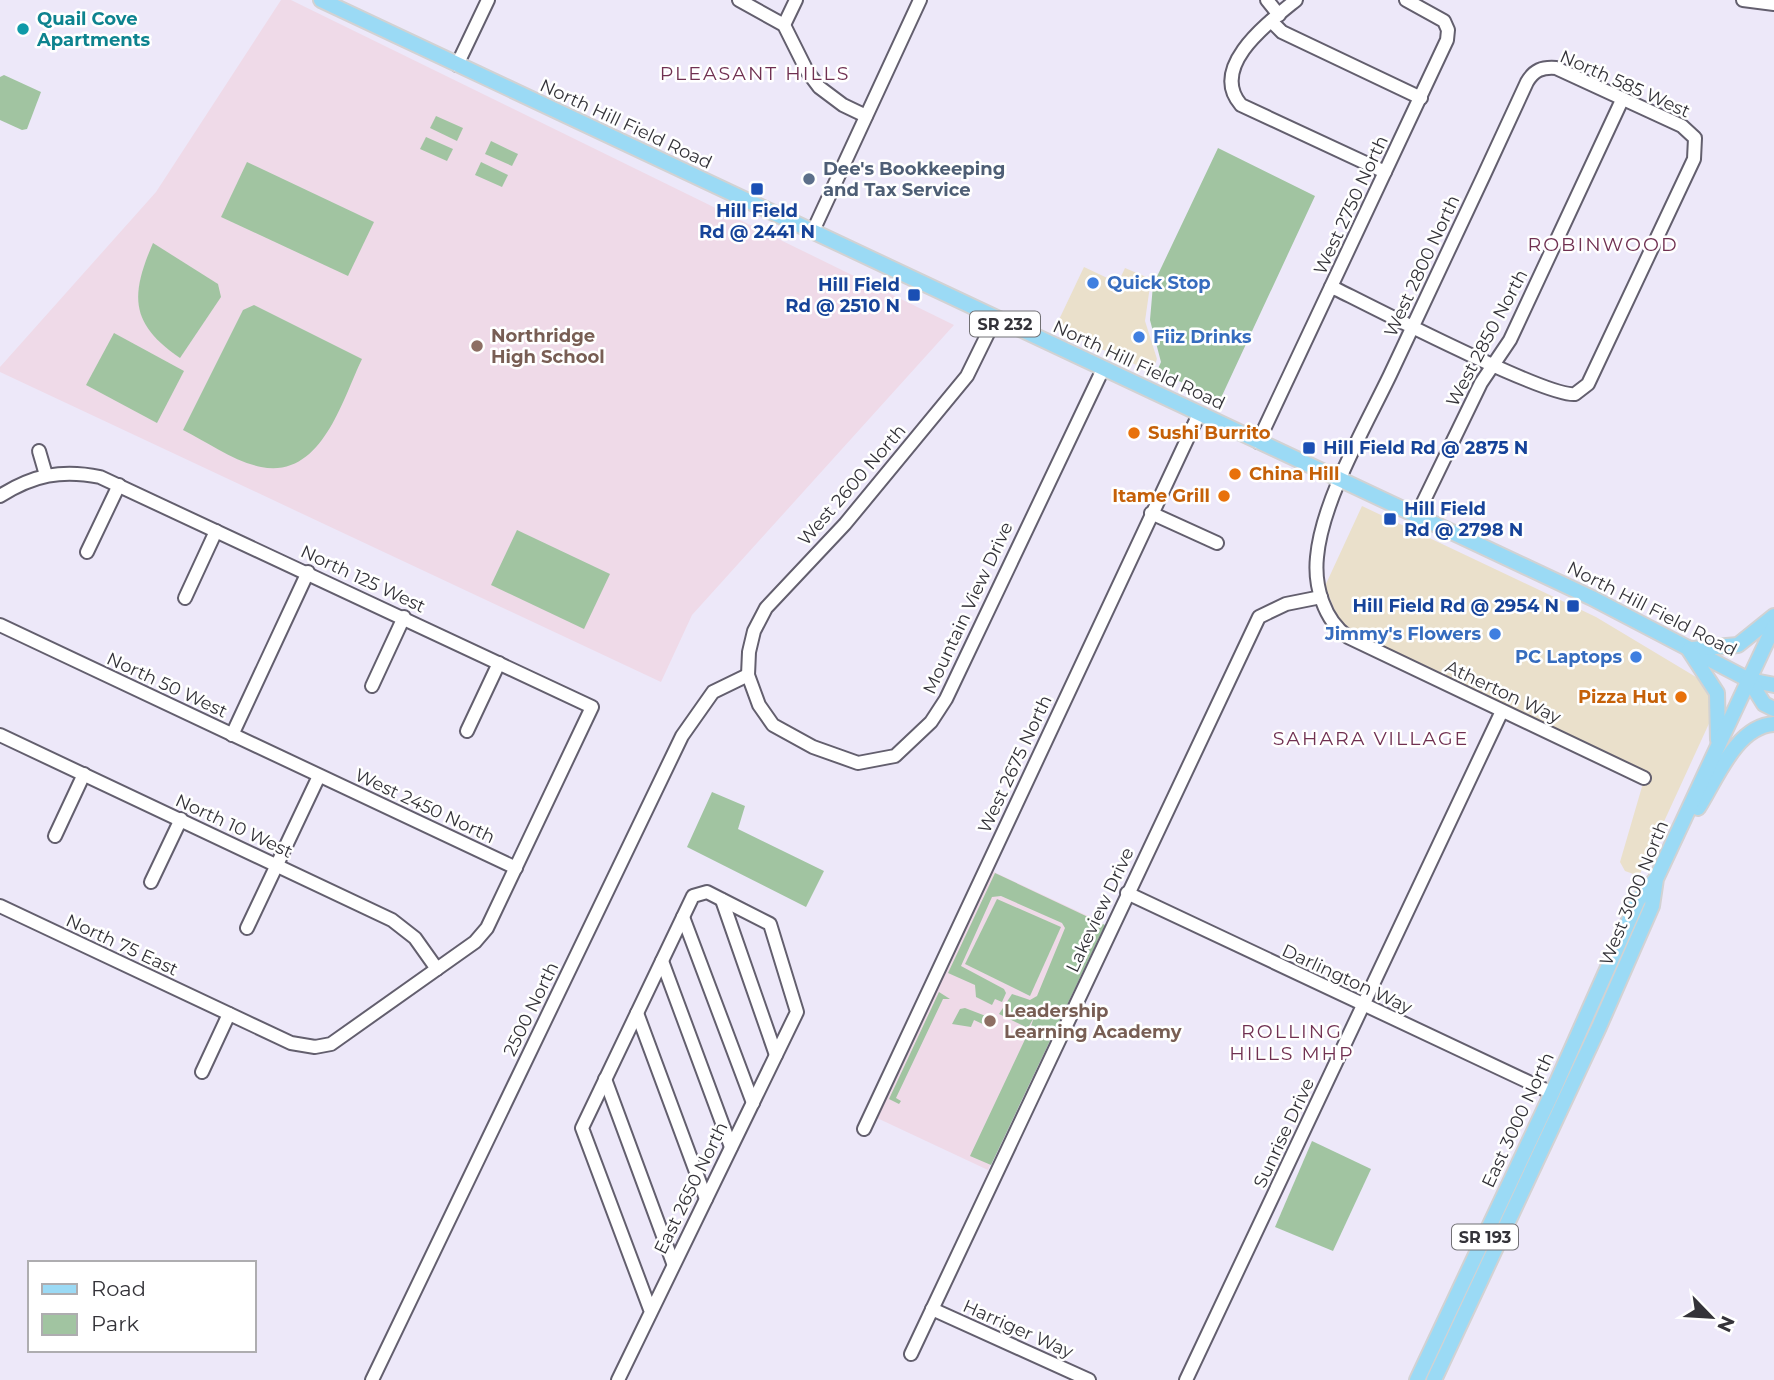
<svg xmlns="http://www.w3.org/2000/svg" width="1774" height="1380" font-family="Montserrat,sans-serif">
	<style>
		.commercial { fill: #eae0cb }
		.education { fill: #efdae8 }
		.green { fill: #a1c4a1 }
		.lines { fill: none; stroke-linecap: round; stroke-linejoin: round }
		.minor-casing { stroke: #635f6e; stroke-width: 16 }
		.major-casing { stroke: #d2d2d3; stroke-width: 18 }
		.minor { stroke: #fff; stroke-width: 12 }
		.major { stroke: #9bdaf5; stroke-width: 14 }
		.culture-dot { fill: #0f9aa8; stroke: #fff; stroke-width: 2.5 }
		.service-dot { fill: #5c6f8a; stroke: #fff; stroke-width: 2.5 }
		.transit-dot { fill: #1a4fb4; stroke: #fff; stroke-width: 2.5 }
		.shop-dot { fill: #3f7fe0; stroke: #fff; stroke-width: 2.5 }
		.education-dot { fill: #8d6e63; stroke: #fff; stroke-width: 2.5 }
		.food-dot { fill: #e8710a; stroke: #fff; stroke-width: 2.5 }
		.labels { text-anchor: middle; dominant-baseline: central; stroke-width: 5; stroke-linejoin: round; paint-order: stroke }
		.shield { fill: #fff; stroke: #717074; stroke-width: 2 }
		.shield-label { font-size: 16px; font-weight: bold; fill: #343339 }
		.culture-label { font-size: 18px; font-weight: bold; fill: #0d838f; stroke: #fff; text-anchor: start }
		.street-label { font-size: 18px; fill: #343339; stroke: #fff }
		.service-label { font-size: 18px; font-weight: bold; fill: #4e5e75; stroke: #fff; text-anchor: start }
		.transit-label { font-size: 18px; font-weight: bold; fill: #164399; stroke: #fff; text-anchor: end }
		.shop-label { font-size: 18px; font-weight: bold; fill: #366cbe; stroke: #fff; text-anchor: start }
		.education-label { font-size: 18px; font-weight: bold; fill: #785e54; stroke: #fff; text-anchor: start }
		.food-label { font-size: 18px; font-weight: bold; fill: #c56008; stroke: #fff; text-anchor: start }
		.neighbourhood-label { font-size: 19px; letter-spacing: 2px; fill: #703051; stroke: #fff }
	</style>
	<rect width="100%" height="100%" fill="#ede8f9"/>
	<g class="commercial">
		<polygon points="1084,267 1118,283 1125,268 1151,279 1145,321 1157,359 1152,372 1055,328"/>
		<polygon points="1362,506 1596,617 1706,683 1711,690 1712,717 1639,876 1625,871 1620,862 1646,773 1376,645 1339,621 1325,586"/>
	</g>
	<g class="education">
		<polygon points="281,0 291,0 954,325 692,615 661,682 0,372 0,367 156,192"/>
		<polygon points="992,871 1103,923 988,1170 877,1118"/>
	</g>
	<g class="green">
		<polygon points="4,75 41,92 27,129 22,130 0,120 0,77"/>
		<polygon points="436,116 463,128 457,141 430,128"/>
		<polygon points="426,137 453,149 447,161 420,149"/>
		<polygon points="491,141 518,154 512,166 485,154"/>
		<polygon points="1218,148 1315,196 1220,400 1157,371 1161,362 1150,320 1153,285"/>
		<polygon points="247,162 374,222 348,276 221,217"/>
		<polygon points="481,162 508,175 502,187 475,175"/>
		<path d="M153 243 218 284 221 297 180 358C130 324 130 296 153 243Z"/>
		<path d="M254 305 362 359C342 400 322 479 261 467 235 462 207 442 183 430L243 310Z"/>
		<polygon points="114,333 184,371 157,423 86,385"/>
		<polygon points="517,530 610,574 584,629 491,585"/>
		<polygon points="712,792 745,806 738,829 824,871 806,907 687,847"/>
		<polygon points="995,873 1105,925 991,1165 970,1156 1028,1033 1031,1034 1034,1028 1031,1026 1034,1017 1028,1028 999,1014 1012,994 1030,1000 1037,996 1065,928 1062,923 1001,896 992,897 961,966 1004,989 1006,993 1002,1002 995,999 992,1005 976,997 975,985 948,973"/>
		<polygon points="997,899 1061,927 1030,996 965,964"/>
		<polygon points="939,992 950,999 943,999 896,1098 901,1101 899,1104 889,1099"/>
		<polygon points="965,1008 991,1018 987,1026 974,1020 971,1027 952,1024 960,1009"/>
		<polygon points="1312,1141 1371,1169 1333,1251 1275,1227"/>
	</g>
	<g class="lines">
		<defs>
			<g id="minor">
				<polyline points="739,0 784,25 807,71 819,87 843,105 866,116"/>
				<polyline points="1267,0 1279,15"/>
				<path d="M1296 0C1269 22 1208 67 1241 105L1385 172"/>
				<polyline points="1743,0 1774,4"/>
				<polyline points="1271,21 1282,32 1421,98"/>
				<polyline points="784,25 796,0"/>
				<polyline points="457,65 488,0"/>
				<polyline points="813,231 920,0"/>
				<path d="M1331 287 1338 290C1374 308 1549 398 1575 394L1588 384 1694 159 1695 138 1682 126 1556 68C1542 67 1534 70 1527 82 1482 180 1436 278 1390 375 1365 427 1322 501 1317 557 1314 586 1324 620 1348 637L1644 778"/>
				<polyline points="995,319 967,376 845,524 766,608 754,631 749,652 748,675 759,705 773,725 813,747 858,763 895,756 931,722 946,699 1103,369"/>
				<polyline points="1258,442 1447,40 1448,30 1444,21 1406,0"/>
				<polyline points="39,451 46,475"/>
				<path d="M0 496C33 475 62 469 100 477L592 707 487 928 475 942 331 1044 315 1047 291 1043 0 906"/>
				<polyline points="1151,513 1217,543"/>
				<polyline points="1416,517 1481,383 1510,340 1622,100"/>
				<polyline points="87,552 119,485"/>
				<polyline points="185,598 216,531"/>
				<polyline points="0,625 516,868"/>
				<polyline points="372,686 404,617"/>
				<polyline points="467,731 499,663"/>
				<polyline points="0,735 392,920 415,938 437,969"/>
				<polyline points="232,735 308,572"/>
				<polyline points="55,836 84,774"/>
				<polyline points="151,882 181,819"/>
				<polyline points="1127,893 1552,1093"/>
				<polyline points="722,900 776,1055"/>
				<polyline points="683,917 753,1103"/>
				<polyline points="247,928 319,776"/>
				<polyline points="662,961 731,1147"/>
				<polyline points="637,1013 706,1199"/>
				<polyline points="202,1072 229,1014"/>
				<polyline points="605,1079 673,1263"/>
				<polyline points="864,1129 1199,414"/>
				<polyline points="932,1309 1089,1380"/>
				<polyline points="911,1354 1259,617 1286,604 1321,597"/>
				<polyline points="372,1380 682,736 713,692 748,675"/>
				<polyline points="618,1380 797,1012 770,924 707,892 693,896 582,1128 651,1312"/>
				<polyline points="1186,1380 1502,711"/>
			</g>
			<g id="major">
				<polyline points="321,0 1592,598 1749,680 1774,685"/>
				<polyline points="1692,649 1738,645 1774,616"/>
				<polyline points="1689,650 1717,693 1718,740"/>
				<polyline points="1749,680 1764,704 1774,709"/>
				<path d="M1698 808C1716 780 1736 726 1774 724"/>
				<polyline points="1417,1380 1552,1093 1638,900 1655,880"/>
				<polyline points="1434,1380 1599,1027 1652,906 1656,879 1774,626"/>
			</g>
		</defs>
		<use href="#minor" class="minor-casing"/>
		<use href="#major" class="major-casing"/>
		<use href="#minor" class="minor"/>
		<use href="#major" class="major"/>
	</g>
	<circle class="culture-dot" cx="23" cy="29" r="7"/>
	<circle class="service-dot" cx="809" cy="179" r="7"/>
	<g class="transit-dot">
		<rect x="750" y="182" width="14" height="14" rx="3.5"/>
		<rect x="907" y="288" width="14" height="14" rx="3.5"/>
		<rect x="1302" y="441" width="14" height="14" rx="3.5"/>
		<rect x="1383" y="512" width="14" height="14" rx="3.5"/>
		<rect x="1566" y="599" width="14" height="14" rx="3.5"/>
	</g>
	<g class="shop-dot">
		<circle cx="1093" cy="283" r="7"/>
		<circle cx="1139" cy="337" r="7"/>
		<circle cx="1495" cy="634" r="7"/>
		<circle cx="1636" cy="657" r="7"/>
	</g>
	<g class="education-dot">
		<circle cx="477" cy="346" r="7"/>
		<circle cx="990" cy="1021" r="7"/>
	</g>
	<g class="food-dot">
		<circle cx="1134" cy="433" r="7"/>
		<circle cx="1235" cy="474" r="7"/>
		<circle cx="1224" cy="496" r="7"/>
		<circle cx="1681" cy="697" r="7"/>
	</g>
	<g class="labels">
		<g class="shield">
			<rect x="970" y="311.5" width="70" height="25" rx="5"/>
			<rect x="1452" y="1224.5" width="66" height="25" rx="5"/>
		</g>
		<g class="shield-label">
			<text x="1005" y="324">SR 232</text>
			<text x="1485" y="1237">SR 193</text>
		</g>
		<g class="culture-label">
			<text x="37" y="19">Quail Cove<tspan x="37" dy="21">Apartments</tspan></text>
		</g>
		<g class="street-label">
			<text transform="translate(1625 84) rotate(24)">North 585 West</text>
			<text transform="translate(626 124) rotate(25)">North Hill Field Road</text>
			<text transform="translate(1351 205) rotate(-65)">West 2750 North</text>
			<text transform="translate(1422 266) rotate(-65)">West 2800 North</text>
			<text transform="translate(1487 338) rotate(-62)">West 2850 North</text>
			<text transform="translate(1139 365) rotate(25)">North Hill Field Road</text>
			<text transform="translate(852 485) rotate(-49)">West 2600 North</text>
			<text transform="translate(363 579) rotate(25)">North 125 West</text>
			<text transform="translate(968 608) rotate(-65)">Mountain View Drive</text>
			<text transform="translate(1652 609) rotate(27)">North Hill Field Road</text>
			<text transform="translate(167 685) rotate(25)">North 50 West</text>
			<text transform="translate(1503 692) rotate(25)">Atherton Way</text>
			<text transform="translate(1015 764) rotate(-65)">West 2675 North</text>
			<text transform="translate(425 806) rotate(25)">West 2450 North</text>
			<text transform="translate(234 826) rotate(25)">North 10 West</text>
			<text transform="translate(1634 893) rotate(-68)">West 3000 North</text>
			<text transform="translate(1100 910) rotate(-65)">Lakeview Drive</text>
			<text transform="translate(122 945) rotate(25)">North 75 East</text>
			<text transform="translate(1347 979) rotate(25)">Darlington Way</text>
			<text transform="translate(531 1009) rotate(-64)">2500 North</text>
			<text transform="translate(1518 1120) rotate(-65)">East 3000 North</text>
			<text transform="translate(1284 1133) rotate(-65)">Sunrise Drive</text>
			<text transform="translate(691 1188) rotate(-64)">East 2650 North</text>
			<text transform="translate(1018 1329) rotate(24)">Harriger Way</text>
		</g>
		<g class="service-label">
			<text x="823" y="169">Dee's Bookkeeping<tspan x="823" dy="21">and Tax Service</tspan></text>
		</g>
		<g class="transit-label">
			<text x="757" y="211" text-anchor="middle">Hill Field<tspan x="757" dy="21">Rd @ 2441 N</tspan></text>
			<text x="900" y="285">Hill Field<tspan x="900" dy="21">Rd @ 2510 N</tspan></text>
			<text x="1323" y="448" text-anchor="start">Hill Field Rd @ 2875 N</text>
			<text x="1404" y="509" text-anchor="start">Hill Field<tspan x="1404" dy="21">Rd @ 2798 N</tspan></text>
			<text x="1559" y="606">Hill Field Rd @ 2954 N</text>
		</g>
		<g class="shop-label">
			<text x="1107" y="283">Quick Stop</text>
			<text x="1153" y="337">Fiiz Drinks</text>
			<text x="1481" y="634" text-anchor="end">Jimmy's Flowers</text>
			<text x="1622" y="657" text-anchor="end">PC Laptops</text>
		</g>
		<g class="education-label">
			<text x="491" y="336">Northridge<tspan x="491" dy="21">High School</tspan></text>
			<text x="1004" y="1011">Leadership<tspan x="1004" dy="21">Learning Academy</tspan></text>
		</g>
		<g class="food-label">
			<text x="1148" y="433">Sushi Burrito</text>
			<text x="1249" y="474">China Hill</text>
			<text x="1210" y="496" text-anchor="end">Itame Grill</text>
			<text x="1667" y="697" text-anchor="end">Pizza Hut</text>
		</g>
		<g class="neighbourhood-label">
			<text x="755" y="73">PLEASANT HILLS</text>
			<text x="1603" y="244">ROBINWOOD</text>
			<text x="1371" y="738">SAHARA VILLAGE</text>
			<text x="1292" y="1031">ROLLING<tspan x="1292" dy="22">HILLS MHP</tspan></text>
		</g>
	</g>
	<rect x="28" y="1261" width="228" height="91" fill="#ffffff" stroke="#aeadb0" stroke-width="2"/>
	<rect x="42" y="1284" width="35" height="10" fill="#9bdaf5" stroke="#aeadb0" stroke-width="2"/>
	<text x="91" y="1296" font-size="21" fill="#343339">Road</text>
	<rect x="42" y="1314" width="35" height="21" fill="#a1c4a1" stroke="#aeadb0" stroke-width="2"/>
	<text x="91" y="1331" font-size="21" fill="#343339">Park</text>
	<g transform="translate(1711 1317) rotate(115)" stroke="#ffffff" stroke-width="5" paint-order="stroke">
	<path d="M0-5L12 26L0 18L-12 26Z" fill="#343339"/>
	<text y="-10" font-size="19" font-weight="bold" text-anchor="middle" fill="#343339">N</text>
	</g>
</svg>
